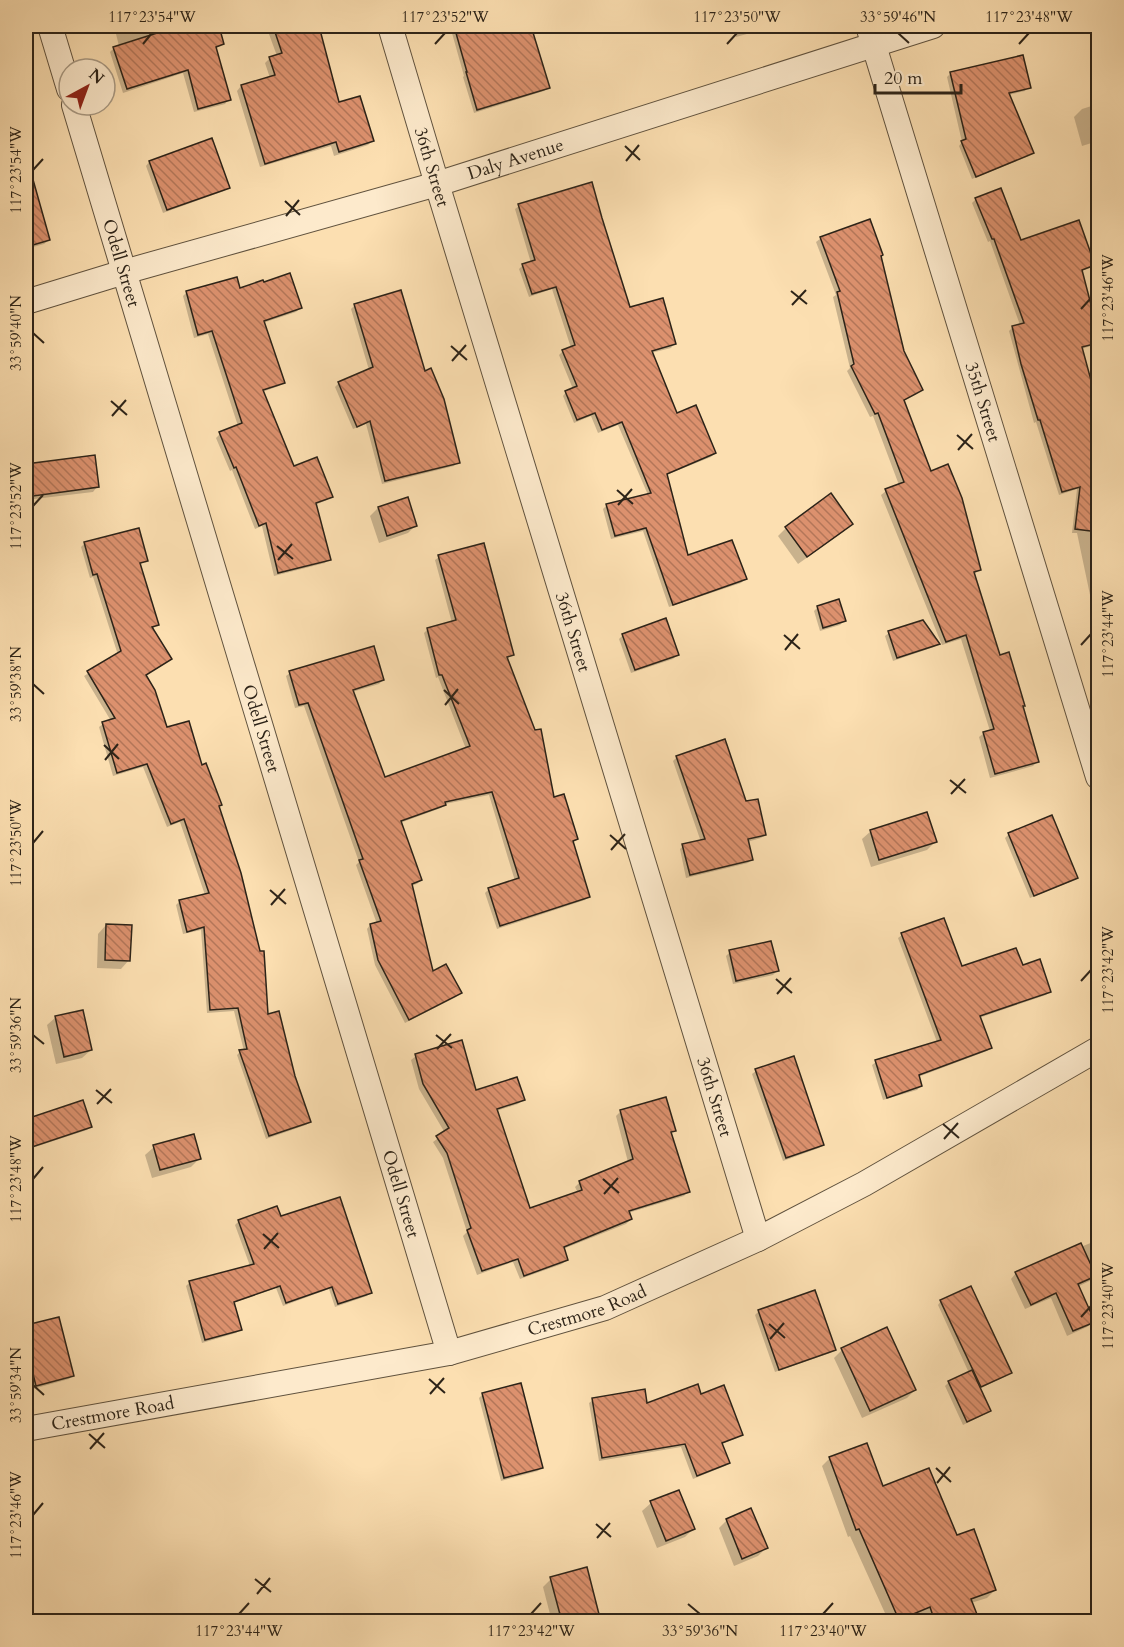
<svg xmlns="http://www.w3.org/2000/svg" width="1124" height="1647" font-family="Cardo,serif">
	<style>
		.shadow { fill: #0003 }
		.building { fill: url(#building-back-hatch); stroke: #2c2318; stroke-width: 1.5 }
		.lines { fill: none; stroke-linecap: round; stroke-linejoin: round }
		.minor-casing { stroke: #60523e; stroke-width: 26 }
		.minor { stroke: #fdeacc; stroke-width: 24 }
		.ticks { fill: none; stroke: #2c2318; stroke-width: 2 }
		.labels { text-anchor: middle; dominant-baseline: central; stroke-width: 4.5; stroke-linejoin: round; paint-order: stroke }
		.street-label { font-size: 18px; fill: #2c2318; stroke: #fdeacc }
		.neatline { fill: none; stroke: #2c2318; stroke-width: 2 }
		.ticks-label { font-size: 15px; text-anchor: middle; fill: #2c2318 }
	</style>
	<defs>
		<pattern id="building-back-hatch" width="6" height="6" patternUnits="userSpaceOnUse" patternTransform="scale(1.5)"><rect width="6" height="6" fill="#dc916e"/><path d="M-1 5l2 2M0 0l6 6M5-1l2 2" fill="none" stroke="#b37659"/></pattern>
	</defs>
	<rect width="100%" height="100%" fill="#fcdfb1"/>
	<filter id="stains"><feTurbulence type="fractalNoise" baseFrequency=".00333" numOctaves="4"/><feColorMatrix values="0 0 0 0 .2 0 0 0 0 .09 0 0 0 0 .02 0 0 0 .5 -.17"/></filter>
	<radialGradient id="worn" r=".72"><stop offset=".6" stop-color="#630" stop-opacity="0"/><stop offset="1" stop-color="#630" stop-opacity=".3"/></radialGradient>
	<g class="shadow">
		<polygon points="114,26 217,26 222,44 215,49 229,99 225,104 194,112 183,73 123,93 110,52 114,48 119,46"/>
		<polygon points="266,26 317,26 338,104 373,140 368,145 334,156 331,146 260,167 237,91 241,86 270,78 265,63 270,58 277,56"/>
		<polygon points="450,26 529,26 548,87 544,91 474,113 463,77 464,76"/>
		<polygon points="733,26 776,26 736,37"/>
		<polygon points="951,73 1029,87 1025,91 1008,95 1032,152 1029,156 972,179 959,146 962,142 947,77"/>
		<polygon points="1098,104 1098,141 1082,146 1074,117 1082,109"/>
		<polygon points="149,162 228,187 224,191 163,213 146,166"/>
		<polygon points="26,168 33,187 49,240 44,244 26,249"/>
		<polygon points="976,199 1020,242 1093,265 1090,268 1081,271 1094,322 1098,320 1098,344 1081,349 1098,409 1098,633 1077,533 1072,533 1077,489 1059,495 1036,422 1034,423 1009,331 1013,327 1020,325 990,241 988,242 972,203"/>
		<polygon points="519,206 629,309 674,344 671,348 651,353 676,415 715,453 711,457 666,475 687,557 745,579 741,583 669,607 643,531 611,539 603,509 607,505 648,495 618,425 598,433 591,416 574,423 563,396 566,392 573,389 559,355 563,351 571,348 552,289 529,297 519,269 523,265 531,263 515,209"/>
		<polygon points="821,238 880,256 902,351 921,390 917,394 903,401 930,473 979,570 973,575 999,657 1022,707 1037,762 1033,766 990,778 979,737 984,733 990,731 961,639 942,645 881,495 886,491 899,485 873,416 870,417 847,371 850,368 833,297 836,295 816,242"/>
		<polygon points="239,290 300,308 296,312 263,323 283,382 279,386 262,392 293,468 331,496 327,500 315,505 329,559 325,563 274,576 262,526 255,529 232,470 230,471 216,438 220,434 238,426 208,334 194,338 183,296 187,292"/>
		<polygon points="355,305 424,373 458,462 454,466 382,484 366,424 353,429 335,387 339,383 369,370 351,309"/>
		<polygon points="26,457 28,465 97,487 93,492 26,500"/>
		<polygon points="378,508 416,525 408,533 379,543 370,516"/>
		<polygon points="851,524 843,532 798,564 778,536 786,528"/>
		<polygon points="85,543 146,561 139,565 157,624 152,629 170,659 145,676 166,729 201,767 217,807 267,1015 294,1076 310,1122 306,1125 266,1139 237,1055 240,1052 244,1051 234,1011 207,1013 201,930 183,934 176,905 180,901 205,895 180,822 167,827 143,767 113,776 99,727 103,724 111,721 84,676 118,655 93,577 90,578 81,547"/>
		<polygon points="439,557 513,655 506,659 553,799 576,839 572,843 588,896 585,900 497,929 485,893 489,889 515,881 489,795 445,804 441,808 400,823 421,880 417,884 411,886 432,973 460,993 456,997 405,1023 375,965 367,929 370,925 377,924 356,865 359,862 304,706 295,708 286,676 290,673 383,680 379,684 352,692 384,779 466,749 438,677 436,678 424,633 428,629 452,623 435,560"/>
		<polygon points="818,607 844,621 840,625 820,631 814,611"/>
		<polygon points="889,633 938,644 934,647 893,661 885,636"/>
		<polygon points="623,635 677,655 673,659 631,673 619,639"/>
		<polygon points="677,757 745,803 765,835 761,838 747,842 751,860 748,863 686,878 680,849 683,846 701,842 673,761"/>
		<polygon points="871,831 935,842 927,850 871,867 862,839"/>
		<polygon points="1009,834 1076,877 1072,881 1030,898 1005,838"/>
		<polygon points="106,925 129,960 121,969 97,968 98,934"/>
		<polygon points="902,935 961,968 1022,967 1050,991 1046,995 979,1018 991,1048 987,1051 918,1077 921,1086 917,1090 883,1100 872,1065 876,1062 937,1042 898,938"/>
		<polygon points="730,952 777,971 773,975 733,984 726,956"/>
		<polygon points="56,1017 91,1050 82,1058 56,1064 47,1025"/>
		<polygon points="416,1056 475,1092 523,1100 518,1104 496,1111 529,1210 578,1193 575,1187 580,1182 628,1162 616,1116 620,1112 665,1099 674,1130 670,1134 688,1191 684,1196 628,1213 631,1219 626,1224 563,1249 567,1260 562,1264 520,1279 513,1262 477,1275 463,1236 467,1232 443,1158 433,1142 445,1133 419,1089 411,1060"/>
		<polygon points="756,1071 823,1145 819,1148 783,1161 752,1074"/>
		<polygon points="82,1102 91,1126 87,1130 26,1150 26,1120"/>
		<polygon points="154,1147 199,1159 191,1167 152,1178 145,1155"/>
		<polygon points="26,1212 31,1219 26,1225"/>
		<polygon points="280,1218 370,1292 367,1296 335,1307 329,1289 283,1306 276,1288 233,1303 240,1330 236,1333 202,1343 186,1286 190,1282 250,1266 235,1225 239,1221"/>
		<polygon points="1098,1240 1098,1277 1077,1287 1093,1322 1087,1327 1067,1336 1051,1298 1025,1309 1011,1279 1016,1273"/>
		<polygon points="941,1301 1010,1373 1006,1376 979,1389 989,1411 985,1414 963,1425 945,1386 949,1382 969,1373 938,1305"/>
		<polygon points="759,1311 834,1350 830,1353 775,1372 755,1315"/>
		<polygon points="58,1319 73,1375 69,1379 33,1389 26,1362 26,1327"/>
		<polygon points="842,1350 915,1390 907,1398 862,1418 834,1358"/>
		<polygon points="483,1394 541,1468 538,1471 501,1481 479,1398"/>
		<polygon points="700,1396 741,1434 737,1438 721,1444 729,1463 725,1466 693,1479 681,1447 599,1461 589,1403 593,1400 646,1405"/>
		<polygon points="830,1458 882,1488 995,1590 987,1598 971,1603 978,1622 924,1622 921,1614 904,1622 889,1622 850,1536 848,1537 822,1466"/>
		<polygon points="678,1492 693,1529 685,1537 657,1548 642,1511 651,1503"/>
		<polygon points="727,1520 766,1548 758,1556 734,1566 719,1528"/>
		<polygon points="551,1579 598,1622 552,1622 543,1587"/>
	</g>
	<g class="building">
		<polygon points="179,26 219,26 224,44 216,47 231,100 198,109 188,70 127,89 113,47"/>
		<polygon points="273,26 319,26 339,102 360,96 374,141 339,152 336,142 265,164 241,85 275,75 269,57 282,53"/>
		<polygon points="454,26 531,26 550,88 477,110 466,72 467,72"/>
		<polygon points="1023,55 1031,88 1009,93 1034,153 976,177 961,141 966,139 950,72"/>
		<polygon points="212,138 230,188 167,210 149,161"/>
		<polygon points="32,176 50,240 26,247 26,177"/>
		<polygon points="592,182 602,218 630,307 663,298 676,344 652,351 677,413 696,405 716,453 667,474 688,555 732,540 747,579 673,605 646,528 615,536 606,504 651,493 622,422 602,430 595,413 577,420 565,391 577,386 562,350 575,345 556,287 532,294 522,264 535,260 518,204"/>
		<polygon points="1001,188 1021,240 1079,220 1095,265 1082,270 1095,320 1098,319 1098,343 1082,347 1098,406 1098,532 1075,529 1080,487 1062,492 1040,420 1038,420 1021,364 1012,326 1024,323 994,239 992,239 975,198"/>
		<polygon points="870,219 883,255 881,256 904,351 923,390 904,400 931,471 948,464 962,498 981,570 974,572 1000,655 1009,652 1025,706 1023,706 1039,762 995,774 983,732 994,729 966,635 946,642 885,489 904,482 878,413 875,414 851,366 854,364 837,292 840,291 820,237"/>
		<polygon points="290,273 302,308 264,321 285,383 263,390 294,466 317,457 333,497 316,503 331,560 278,573 266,523 259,526 236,467 234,468 219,432 242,423 212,331 198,335 186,291 237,277 240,288 263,280 264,282"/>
		<polygon points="401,290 425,371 431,368 444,399 460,463 385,481 370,421 357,427 338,382 373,367 354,304"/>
		<polygon points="95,455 99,487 26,497 26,464"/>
		<polygon points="831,493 853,524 807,557 785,527"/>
		<polygon points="408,497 417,526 387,536 378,507"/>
		<polygon points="139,528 148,561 140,563 159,625 152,627 172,659 146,675 155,690 167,727 189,721 202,765 206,763 222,805 219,806 241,873 260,951 264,951 268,1014 279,1011 295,1076 311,1122 269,1136 239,1050 247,1049 238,1008 210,1010 204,927 187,932 179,900 209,893 184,819 171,824 147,764 117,773 102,722 115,718 87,671 121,651 97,574 93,575 84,542"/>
		<polygon points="484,543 514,655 507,657 535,730 541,729 554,797 564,794 578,839 573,841 590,897 500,926 488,888 519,878 492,792 445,802 446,805 401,821 422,880 412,884 433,971 446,964 462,993 409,1020 378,960 370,924 381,921 359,860 363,859 308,703 299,705 289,671 374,646 384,680 353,690 385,777 470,746 442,675 439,675 427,628 456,620 438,555"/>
		<polygon points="839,599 846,621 823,628 817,606"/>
		<polygon points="666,618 679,655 635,670 622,634"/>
		<polygon points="923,620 940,644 897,658 888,631"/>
		<polygon points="725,739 746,801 758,799 766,835 748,839 753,860 690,875 682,844 705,839 676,756"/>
		<polygon points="927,812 937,842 879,860 870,830"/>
		<polygon points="1052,815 1078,878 1034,896 1008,833"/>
		<polygon points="944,918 962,966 1016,948 1023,965 1040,959 1051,992 980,1016 992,1048 919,1075 922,1086 887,1098 875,1060 941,1040 901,933"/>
		<polygon points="106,924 132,925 130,961 105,960"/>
		<polygon points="771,941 779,971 736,981 729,950"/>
		<polygon points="83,1010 92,1050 64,1057 55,1016"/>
		<polygon points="462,1040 476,1090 517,1077 525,1100 497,1109 530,1208 582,1190 579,1181 633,1159 620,1110 666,1097 676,1131 671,1132 690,1192 629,1211 632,1219 564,1247 568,1260 524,1276 518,1259 482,1271 467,1230 471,1228 447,1153 436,1136 449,1128 423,1084 415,1054"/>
		<polygon points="794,1056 824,1145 786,1158 755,1069"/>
		<polygon points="83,1100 92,1127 26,1149 26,1119"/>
		<polygon points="194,1134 201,1159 160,1170 153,1145"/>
		<polygon points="340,1197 372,1293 338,1304 332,1287 286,1303 280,1286 234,1302 242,1330 205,1340 189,1281 254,1264 238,1220 277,1206 281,1216"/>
		<polygon points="1081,1243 1096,1276 1078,1284 1095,1322 1073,1331 1056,1293 1031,1305 1015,1272"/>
		<polygon points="971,1286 1012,1373 981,1387 940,1300"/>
		<polygon points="815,1290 836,1350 779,1370 758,1310"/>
		<polygon points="59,1317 74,1376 36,1386 26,1346 26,1325"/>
		<polygon points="887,1327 916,1390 870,1411 841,1348"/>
		<polygon points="972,1370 991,1411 967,1422 948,1381"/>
		<polygon points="521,1383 543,1468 504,1478 482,1393"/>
		<polygon points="698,1384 701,1394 724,1385 743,1435 722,1443 730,1463 697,1476 685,1444 602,1458 592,1398 645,1389 647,1403"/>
		<polygon points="867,1443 883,1486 929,1468 957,1535 974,1529 996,1590 971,1599 980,1622 935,1622 930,1607 899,1620 859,1529 856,1530 829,1457"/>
		<polygon points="679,1490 695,1529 666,1541 650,1501"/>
		<polygon points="751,1508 768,1548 742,1559 726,1519"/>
		<polygon points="587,1567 601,1622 562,1622 550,1577"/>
	</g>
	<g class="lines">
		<defs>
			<g id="minor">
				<polyline points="50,26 69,89"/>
				<path id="s1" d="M390 26 437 184 758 1239"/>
				<path id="s2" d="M868 26 1098 777"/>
				<path id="s3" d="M74 105 449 1353"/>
				<path id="s4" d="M26 302 124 272 437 184 933 26"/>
				<path id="s5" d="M26 1429 449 1353 605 1308 758 1239 864 1184 1098 1049"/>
			</g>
		</defs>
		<use href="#minor" class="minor-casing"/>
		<use href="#minor" class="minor"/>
	</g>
	<path class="ticks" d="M898 33 909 43M143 44 152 33M435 44 445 33M727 44 737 33M1019 44 1029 33M625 146 640 160M626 161 639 145M33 170 43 159M285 201 300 215M286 216 299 200M791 291 807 304M792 305 806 290M1081 309 1091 298M33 333 44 343M451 346 467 360M452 361 466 345M111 401 127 415M112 416 126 400M957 435 973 449M958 450 972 434M617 490 633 504M618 505 632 489M33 506 43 495M277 546 293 559M278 560 292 544M784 635 800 649M1081 645 1091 634M785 650 798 634M33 684 44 694M444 690 459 704M445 705 458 689M104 745 119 759M105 760 118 744M950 780 966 793M951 794 965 779M610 835 626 849M33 843 43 831M611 850 625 834M270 890 286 904M271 905 285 889M776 979 792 993M1081 981 1091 970M777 994 791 978M33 1035 44 1044M436 1035 452 1048M437 1049 451 1034M96 1090 112 1103M97 1104 111 1089M943 1124 959 1138M944 1139 958 1123M33 1179 43 1167M603 1179 619 1193M604 1194 618 1178M263 1234 279 1248M264 1249 278 1233M1081 1317 1091 1306M769 1324 785 1338M770 1339 784 1323M429 1379 445 1393M33 1385 44 1395M430 1394 444 1378M89 1434 105 1448M90 1449 104 1433M936 1468 951 1482M937 1483 950 1467M33 1515 43 1503M596 1524 611 1537M597 1538 610 1523M255 1579 271 1592M257 1594 270 1578M688 1604 700 1614M239 1614 249 1603M531 1614 541 1603M823 1614 833 1603"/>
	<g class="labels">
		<g class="street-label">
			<text stroke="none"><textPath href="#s4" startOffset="510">Daly Avenue</textPath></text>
			<text stroke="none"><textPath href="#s1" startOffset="147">36th Street</textPath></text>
			<text stroke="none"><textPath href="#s3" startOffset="165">Odell Street</textPath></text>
			<text stroke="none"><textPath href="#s2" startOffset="393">35th Street</textPath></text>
			<text stroke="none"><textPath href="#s1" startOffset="633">36th Street</textPath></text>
			<text stroke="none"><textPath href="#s3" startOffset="651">Odell Street</textPath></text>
			<text stroke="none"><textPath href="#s1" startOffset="1119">36th Street</textPath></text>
			<text stroke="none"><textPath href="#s3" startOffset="1137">Odell Street</textPath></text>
			<text stroke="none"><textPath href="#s5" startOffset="574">Crestmore Road</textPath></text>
			<text stroke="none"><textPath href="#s5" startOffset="88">Crestmore Road</textPath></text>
		</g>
	</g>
	<rect width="1124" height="1647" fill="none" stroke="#fcdfb1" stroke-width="66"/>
	<g transform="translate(87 87) rotate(41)"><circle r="28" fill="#fdeacc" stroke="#a99a84" stroke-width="1.5"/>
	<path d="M0-4.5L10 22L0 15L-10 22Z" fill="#8f2418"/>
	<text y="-9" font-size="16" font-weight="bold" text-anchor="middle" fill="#2c2318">N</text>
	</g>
	<path d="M875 84v9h86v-9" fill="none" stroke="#2c2318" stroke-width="3"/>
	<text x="884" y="84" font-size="18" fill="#2c2318" stroke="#fdeacc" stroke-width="4.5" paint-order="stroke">20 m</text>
	<rect x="33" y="33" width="1058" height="1581" class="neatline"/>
	<g class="ticks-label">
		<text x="152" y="22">117°23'54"W</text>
		<text x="445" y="22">117°23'52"W</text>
		<text x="737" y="22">117°23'50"W</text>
		<text x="898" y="22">33°59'46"N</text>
		<text x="1029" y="22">117°23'48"W</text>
		<text transform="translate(16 170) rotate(-90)" y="5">117°23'54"W</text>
		<text transform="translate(1108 298) rotate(-90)" y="5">117°23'46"W</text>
		<text transform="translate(16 333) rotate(-90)" y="5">33°59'40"N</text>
		<text transform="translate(16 506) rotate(-90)" y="5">117°23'52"W</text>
		<text transform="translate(1108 634) rotate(-90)" y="5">117°23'44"W</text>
		<text transform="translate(16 684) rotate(-90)" y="5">33°59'38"N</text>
		<text transform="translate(16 843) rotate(-90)" y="5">117°23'50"W</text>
		<text transform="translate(1108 970) rotate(-90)" y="5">117°23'42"W</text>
		<text transform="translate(16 1035) rotate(-90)" y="5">33°59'36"N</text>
		<text transform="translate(16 1179) rotate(-90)" y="5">117°23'48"W</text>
		<text transform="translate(1108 1306) rotate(-90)" y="5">117°23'40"W</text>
		<text transform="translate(16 1385) rotate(-90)" y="5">33°59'34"N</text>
		<text transform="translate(16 1515) rotate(-90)" y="5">117°23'46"W</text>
		<text x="239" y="1636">117°23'44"W</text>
		<text x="531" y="1636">117°23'42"W</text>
		<text x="700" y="1636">33°59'36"N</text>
		<text x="823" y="1636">117°23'40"W</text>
	</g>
	<rect width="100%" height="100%" filter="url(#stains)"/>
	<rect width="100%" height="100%" fill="url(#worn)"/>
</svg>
